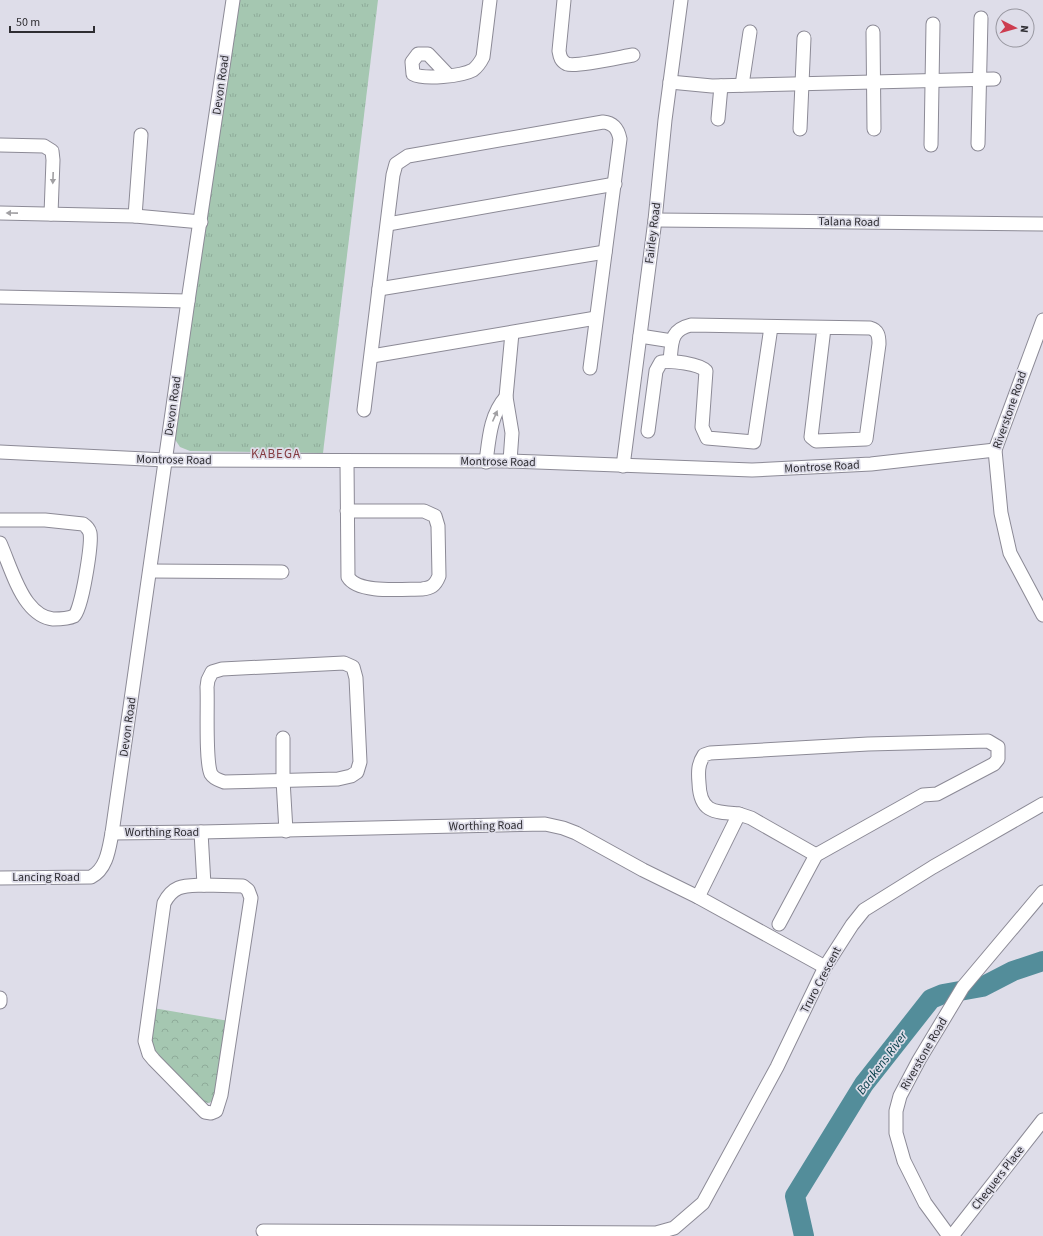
<svg xmlns="http://www.w3.org/2000/svg" width="1043" height="1236" font-family="'Source Sans 3',sans-serif">
	<style>
		.grass { fill: url(#grass-tufts) }
		.park { fill: url(#park-crowns) }
		.lines { fill: none; stroke-linecap: round; stroke-linejoin: round }
		.river { stroke: #538d9a; stroke-width: 20 }
		.minor-casing { stroke: #8c8a96; stroke-width: 15 }
		.minor { stroke: #fff; stroke-width: 13 }
		.oneway { fill: #a1a0a3 }
		.labels { text-anchor: middle; dominant-baseline: central; stroke-width: 3.5; stroke-linejoin: round; paint-order: stroke }
		.street-label { font-size: 12px; fill: #2e2d32; stroke: #dedde9 }
		.neighbourhood-label { font-size: 13px; letter-spacing: 1px; fill: #843b40; stroke: #dedde9 }
		.water-label { font-size: 13px; font-style: italic; fill: #043c47; stroke: #dedde9 }
	</style>
	<defs>
		<pattern id="grass-tufts" width="24" height="20" patternUnits="userSpaceOnUse"><rect width="24" height="20" fill="#a5c7b1"/><path d="M3 7l-1-3M5 7V3M7 7l1-3M15 17l-1-3M17 17v-4M19 17l1-3" fill="none" stroke="#8eab99"/></pattern>
		<pattern id="park-crowns" width="20" height="18" patternUnits="userSpaceOnUse"><rect width="20" height="18" fill="#a5c7b1"/><path d="M2 6a3 3 0 1 1 6 0M12 15a3 3 0 1 1 6 0" fill="none" stroke="#8eab99"/></pattern>
	</defs>
	<rect width="100%" height="100%" fill="#dedde9"/>
	<polygon class="grass" points="238,0 378,0 323,453 190,451 180,447 174,438"/>
	<polygon class="park" points="153,1008 229,1021 214,1100 209,1103 202,1102 155,1051 150,1043"/>
	<g class="lines">
		<polyline class="river" points="804,1236 795,1196 864,1084 931,999 943,994 982,987 1013,971 1043,961"/>
		<defs>
			<g id="minor">
				<path d="M564 0 559 51C560 57 561 61 567 64 576 67 621 57 633 55"/>
				<polyline points="873,32 874,129"/>
				<path d="M448 75 428 54H418L412 62 413 74C424 80 462 76 473 70 478 66 480 63 483 57L490 0"/>
				<polyline points="670,82 712,86 994,79"/>
				<polyline points="742,85 750,32"/>
				<polyline points="718,119 721,86"/>
				<polyline points="800,129 804,38"/>
				<polyline points="978,144 981,18"/>
				<polyline points="0,145 44,146 52,151 53,160 51,214"/>
				<polyline points="931,145 933,24"/>
				<polyline points="0,213 135,216 201,222"/>
				<polyline points="135,216 141,135"/>
				<polyline points="655,220 1043,224"/>
				<polyline points="388,224 615,184"/>
				<polyline points="379,289 605,252"/>
				<polyline points="0,297 188,301"/>
				<polyline points="1043,320 995,450 1001,513 1010,553 1043,615"/>
				<polyline points="640,336 672,341"/>
				<polyline points="372,356 596,318"/>
				<path d="M670 361C672 342 670 330 691 325L870 328C878 330 879 336 879 344L866 439 816 441 811 437 824 328"/>
				<path d="M364 410 393 175 396 164 408 156 603 122C614 123 618 129 620 139L590 368"/>
				<path d="M648 431 656 371 661 362C671 360 700 364 706 371L702 427 707 438 754 442 771 327"/>
				<polyline points="0,452 166,460 510,461 752,470 871,464 995,450"/>
				<polyline points="510,461 512,433 506,397 512,333"/>
				<path d="M347 462 348 577C358 594 403 589 422 589 431 588 435 586 439 576L438 526 435 516 424 511H347"/>
				<path d="M486 462C489 439 490 415 506 397"/>
				<polyline points="623,466 655,220 665,120 681,0"/>
				<path d="M0 520H45L83 524C86 526 89 529 90 533 92 543 82 610 74 616 68 619 60 619 53 619 43 618 35 612 28 603 16 588 8 561 0 543"/>
				<polyline points="150,571 282,572"/>
				<path d="M344 663 353 667 356 678 360 762 357 772 351 776 338 779 224 782C219 780 214 779 211 774 205 761 208 704 207 687L208 680 212 672 222 669Z"/>
				<polyline points="283,738 283,780 286,831"/>
				<path d="M739 814C713 812 700 812 699 783 698 772 698 764 704 755L710 753 868 744 988 741 998 747V759L994 764 937 794 923 795 816 855 779 924"/>
				<polyline points="201,832 204,885"/>
				<polyline points="112,833 201,832 545,824 563,828 576,833 643,870 698,897 825,967"/>
				<path d="M0 878 91 877C107 869 109 848 112 833L188 301 233 0"/>
				<path d="M204 885 243 886 248 890 251 898 221 1095 216 1111 211 1113 205 1112 154 1060 149 1054 145 1041 164 903C174 884 185 886 204 885Z"/>
				<polyline points="698,897 739,814 751,818 816,855"/>
				<polyline points="0,998 0,1002"/>
				<polyline points="263,1231 656,1233 674,1228 703,1203 777,1067 825,967 852,925 864,910 933,867 1043,804"/>
				<polyline points="949,1236 925,1203 904,1161 896,1133 896,1111 900,1096 919,1060 963,987 1043,892"/>
				<polyline points="952,1236 1043,1120"/>
			</g>
		</defs>
		<use href="#minor" class="minor-casing"/>
		<use href="#minor" class="minor"/>
	</g>
	<defs><path id="oneway-solid" d="M-6-.8H1V-3.2L6.5 0L1 3.2V.8H-6Z"/></defs>
	<g class="oneway">
		<use href="#oneway-solid" transform="translate(53 178) rotate(92)"/>
		<use href="#oneway-solid" transform="translate(12 213) rotate(-179)"/>
		<use href="#oneway-solid" transform="translate(495 416) rotate(-66)"/>
	</g>
	<g class="labels">
		<g class="street-label">
			<text transform="translate(221 85) rotate(-82)">Devon Road</text>
			<text transform="translate(849 222) rotate(1)">Talana Road</text>
			<text transform="translate(653 233) rotate(-83)">Fairley Road</text>
			<text transform="translate(173 406) rotate(-82)">Devon Road</text>
			<text transform="translate(1010 410) rotate(-71)">Riverstone Road</text>
			<text transform="translate(174 460) rotate(1)">Montrose Road</text>
			<text transform="translate(498 462) rotate(1)">Montrose Road</text>
			<text transform="translate(822 467) rotate(-3)">Montrose Road</text>
			<text transform="translate(128 727) rotate(-82)">Devon Road</text>
			<text transform="translate(486 826) rotate(-1)">Worthing Road</text>
			<text x="162" y="832">Worthing Road</text>
			<text x="46" y="877">Lancing Road</text>
			<text transform="translate(821 980) rotate(-62)">Truro Crescent</text>
			<text transform="translate(924 1054) rotate(-60)">Riverstone Road</text>
			<text transform="translate(998 1178) rotate(-52)">Chequers Place</text>
		</g>
		<g class="neighbourhood-label">
			<text x="276" y="454">KABEGA</text>
		</g>
		<g class="water-label">
			<text transform="translate(882 1063) rotate(-53)">Baakens River</text>
		</g>
	</g>
	<g transform="translate(1015 28) rotate(96)"><circle r="19" fill="#dedde9" stroke="#9897a0"/>
	<path d="M0-3L7 15L0 10L-7 15Z" fill="#cd3c4f"/>
	<text y="-6" font-size="11" font-weight="bold" text-anchor="middle" fill="#2e2d32">N</text>
	</g>
	<path d="M10 26v6h84v-6" fill="none" stroke="#2e2d32" stroke-width="2"/>
	<text x="16" y="26" font-size="12" fill="#2e2d32" stroke="#dedde9" stroke-width="3" paint-order="stroke">50 m</text>
</svg>
